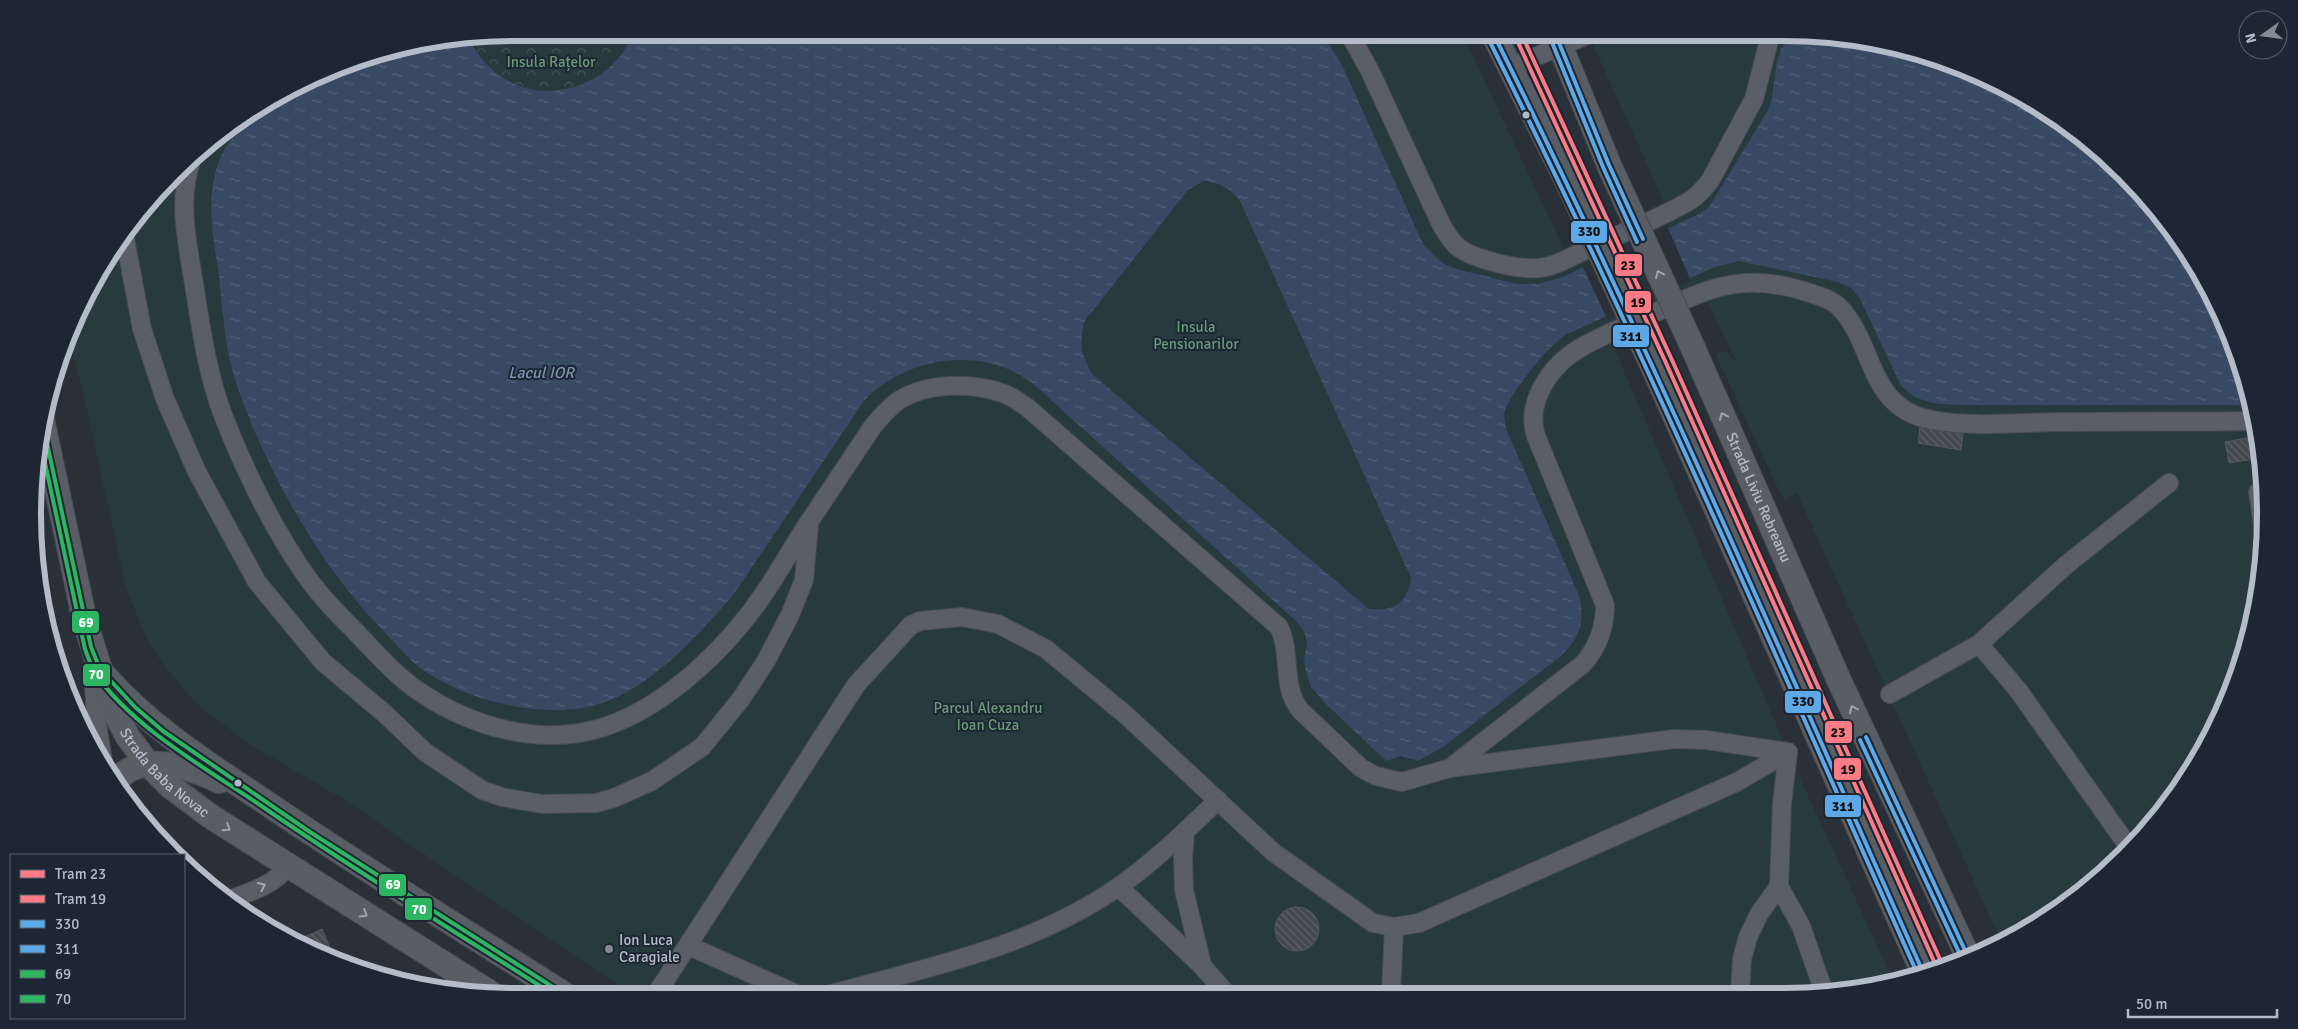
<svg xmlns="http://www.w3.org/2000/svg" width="2298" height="1029" font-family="Signika,sans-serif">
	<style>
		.forest { fill: url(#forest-crowns) }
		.park { fill: #273a3e }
		.water { fill: url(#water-ripples); fill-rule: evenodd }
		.pier { fill: #2a3038 }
		.building { fill: url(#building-back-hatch); stroke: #52575f }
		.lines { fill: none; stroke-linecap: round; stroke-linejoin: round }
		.street-casing { stroke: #484c53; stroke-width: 20 }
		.secondary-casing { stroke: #484c53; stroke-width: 26 }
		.street { stroke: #5a5e66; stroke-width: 18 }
		.secondary { stroke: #595d64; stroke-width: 24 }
		.secondary-bridge-casing { stroke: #484c53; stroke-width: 26; stroke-linecap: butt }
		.secondary-bridge { stroke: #595d64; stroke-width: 24 }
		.bus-1-casing { stroke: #1d2633; stroke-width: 8 }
		.bus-2-casing { stroke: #1d2633; stroke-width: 8 }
		.bus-3-casing { stroke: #1d2633; stroke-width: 8 }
		.bus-4-casing { stroke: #1d2633; stroke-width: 8 }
		.bus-1 { stroke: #5da8e6; stroke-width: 4 }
		.bus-2 { stroke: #5da8e6; stroke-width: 4 }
		.bus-3 { stroke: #2db561; stroke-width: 4 }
		.bus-4 { stroke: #2db561; stroke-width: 4 }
		.tram-1-casing { stroke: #1d2633; stroke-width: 8 }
		.tram-2-casing { stroke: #1d2633; stroke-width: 8 }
		.tram-1 { stroke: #fc7b84; stroke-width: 4 }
		.tram-2 { stroke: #fc7b84; stroke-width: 4 }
		.oneway { stroke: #9da4b0 }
		.oneway2 { stroke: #a2a9b5 }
		.bus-dot { fill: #b4bcc9; stroke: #1d2633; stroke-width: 2 }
		.poi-dot { fill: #848b96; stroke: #1d2633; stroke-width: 2 }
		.labels { text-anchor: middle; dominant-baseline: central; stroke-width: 4; stroke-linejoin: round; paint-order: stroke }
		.park-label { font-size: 15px; fill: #6b9a76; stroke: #1d2633 }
		.street-label { font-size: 15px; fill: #b4bcc9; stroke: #1d2633 }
		.poi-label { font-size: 15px; fill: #b4bcc9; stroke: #1d2633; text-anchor: start }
		.water-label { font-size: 16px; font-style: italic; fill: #7c92b1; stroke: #1d2633 }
		.rim { fill: none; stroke: #b4bcc9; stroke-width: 6 }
		.line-badge { stroke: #1d2633; stroke-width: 2 }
		.badge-label { font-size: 14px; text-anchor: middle; font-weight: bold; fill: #fff }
		.pale-badge-label { font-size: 14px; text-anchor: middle; font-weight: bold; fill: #111 }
	</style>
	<defs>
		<pattern id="forest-crowns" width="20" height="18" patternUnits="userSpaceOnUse" patternTransform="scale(1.25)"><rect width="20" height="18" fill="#273a3e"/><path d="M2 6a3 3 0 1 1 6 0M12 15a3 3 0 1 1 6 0" fill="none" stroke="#445559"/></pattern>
		<pattern id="water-ripples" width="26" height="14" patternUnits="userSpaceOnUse" patternTransform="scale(1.25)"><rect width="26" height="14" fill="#384963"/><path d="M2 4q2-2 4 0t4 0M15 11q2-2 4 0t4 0" fill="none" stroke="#526178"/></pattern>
		<pattern id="building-back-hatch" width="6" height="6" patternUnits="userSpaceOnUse" patternTransform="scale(1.25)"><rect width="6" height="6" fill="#444950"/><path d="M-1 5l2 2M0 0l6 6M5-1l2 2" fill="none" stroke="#5d6168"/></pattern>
	</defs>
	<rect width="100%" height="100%" fill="#2a3038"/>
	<path class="forest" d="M515 33H632C616 84 547 108 502 77 487 67 478 55 469 40Z"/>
	<g class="park">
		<path d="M1322 33H1462L1564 249 1664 202 1592 42 1612 33H1790C1776 58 1778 85 1768 110L1709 207 1699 214 1562 277 1538 284H1517L1453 268 1441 262 1423 244 1343 67Z"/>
		<path d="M299 86C252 114 219 137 210 195L265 456 309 537 342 584 378 626 416 665 428 674 460 690 497 702 535 708H582L603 704 621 696 684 649 718 613 736 591C766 546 796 501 827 456 843 431 857 401 881 383 916 359 969 353 1009 369 1017 372 1024 378 1031 382L1297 621 1304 631 1307 643 1304 657 1311 687 1316 694 1392 758 1410 757 1439 750 1561 656 1583 621V611L1578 593 1507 431C1505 423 1503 416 1506 408 1512 391 1550 345 1565 335L1715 267 1733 261 1755 263 1838 282 1851 288 1869 314 1884 351 1921 401 1964 405H2252L2256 420 2265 514 2256 608 2229 699 2166 808 2077 897 2001 941 1797 493 1783 499 1715 354 1725 351 1737 363 1706 298 1611 341 1788 752 1893 980 1847 992 634 996 340 797 251 745 208 713 192 699 158 657 143 630 126 588 82 387 70 345 97 273 197 152 274 97Z"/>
		<path d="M1204 181C1221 183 1229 188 1240 201L1411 578C1407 604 1394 611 1369 609L1092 374C1080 352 1080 346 1084 322L1188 190Z"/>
	</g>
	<path class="water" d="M632 33H1322L1343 67 1423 244 1441 262 1453 268 1517 284H1538L1562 277 1699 214 1709 207 1768 110C1775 94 1773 79 1777 63 1779 52 1784 43 1790 33L1877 42 1968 69 2051 114 2124 173 2184 246 2229 330 2252 405H1964C1939 404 1917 405 1900 384L1860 299 1851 288 1838 282 1739 261 1715 267 1565 335C1550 345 1512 391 1506 408 1503 416 1505 423 1507 431L1578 593C1587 619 1580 637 1561 656L1443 747 1418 761 1401 756 1386 761 1324 702 1311 687 1305 668 1304 657 1307 643 1304 631 1296 621 1031 382C1024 378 1016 372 1008 369 959 349 899 363 864 401L736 591C706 629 647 691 600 704 547 720 475 703 429 674 413 665 401 649 388 636 329 576 285 503 252 425 244 405 235 383 230 361 224 334 222 304 219 276 212 229 201 181 231 139 255 106 296 87 332 71 341 67 350 61 360 58 371 55 384 54 396 52 421 48 445 44 469 40 478 55 487 67 502 77 547 108 616 84 632 33ZM1204 181C1221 183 1229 188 1240 201L1411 578C1407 604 1394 611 1369 609L1092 374C1080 352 1080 346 1084 322L1188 190Z"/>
	<polygon class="pier" points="1667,226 1691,281 1607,319 1582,265"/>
	<g class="building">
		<polygon points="1920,427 1963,434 1961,450 1918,443"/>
		<polygon points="2258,436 2260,458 2229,463 2225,442"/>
		<circle cx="1297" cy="929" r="22"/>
		<polygon points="322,929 336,962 298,940"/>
	</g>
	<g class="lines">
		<defs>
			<g id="street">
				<path d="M1349 33 1370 71 1441 224C1446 232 1451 242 1459 248 1476 260 1519 270 1539 268 1558 266 1578 253 1595 245 1627 231 1661 218 1691 200 1699 195 1704 188 1710 181L1754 99 1771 33"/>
				<polyline points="1511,67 1592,33"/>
				<path d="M192 158C177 200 187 241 194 284 201 328 207 373 223 415 243 467 274 531 307 577 321 597 338 614 355 631 375 652 394 674 417 690 472 728 543 748 607 726 670 704 731 644 767 589 782 567 794 544 809 522 830 490 852 458 873 426 881 417 888 408 898 401 927 382 974 382 1005 394 1013 397 1021 403 1028 408L1279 627C1292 654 1281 686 1300 710L1361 768 1376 776 1402 782 1450 768 1583 664C1598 647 1605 627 1605 605L1536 436C1526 406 1546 372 1571 354 1592 339 1618 330 1641 319 1704 291 1739 269 1810 293 1821 297 1832 299 1840 308 1876 346 1867 408 1932 420 1974 428 2019 422 2061 422 2126 421 2191 422 2256 421"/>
				<polyline points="125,239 142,329 165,399 197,472 257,582 323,662 384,713 425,752 482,790 502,797 542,804 596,803 614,798 652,781 702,747 741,699 766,661 790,615 804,580 809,525"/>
				<polyline points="2258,492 2264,532"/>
				<polyline points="1979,644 2018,690 2128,846"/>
				<polyline points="93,668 96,717 103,762"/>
				<polyline points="1890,694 1979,644 2066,565 2169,483"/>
				<polyline points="1450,768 1674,739 1706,740 1788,752"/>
				<polyline points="1185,832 1183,858 1184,890 1202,965"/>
				<polyline points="1779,886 1801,926 1824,992"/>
				<polyline points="1119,887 1202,966 1227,994"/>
				<path d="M232 899C252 891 274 885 287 867"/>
				<polyline points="689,946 801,996"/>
				<polyline points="1740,993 1742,959 1748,937 1759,914 1779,886 1782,804 1788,752"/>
				<polyline points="1391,994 1394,927"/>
				<polyline points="655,996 856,685 911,625 920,621 962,617 998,624 1046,649 1127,716 1273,852 1373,923 1394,927 1419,923 1737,782 1788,752"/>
				<path d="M824 996C924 968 1031 948 1118 887 1154 862 1187 830 1218 800"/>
			</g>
			<g id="secondary">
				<polyline points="1493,33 1568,183"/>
				<polyline points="1555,33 1609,165"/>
				<path id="s1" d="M1694 350 1838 678 1969 959"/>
				<polyline points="1654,369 1923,972"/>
				<path id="s2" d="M42 419 85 622 112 707 128 737 148 764 170 786 210 816 492 994"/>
				<path d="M105 676C151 729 213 767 271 806 368 872 468 933 567 996"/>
				<path d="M117 780C142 751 190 767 219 781"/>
			</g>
		</defs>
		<use href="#street" class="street-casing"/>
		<use href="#secondary" class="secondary-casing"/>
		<use href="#street" class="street"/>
		<use href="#secondary" class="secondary"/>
		<defs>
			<g id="secondary-bridge">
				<polyline points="1609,165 1694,350"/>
				<polyline points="1568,183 1654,369"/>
			</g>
		</defs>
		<use href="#secondary-bridge" class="secondary-bridge-casing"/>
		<use href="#secondary-bridge" class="secondary-bridge"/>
		<defs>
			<g id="bus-1">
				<path d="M1493 33C1647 341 1783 658 1923 972"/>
				<polyline points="1555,33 1609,165 1643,239"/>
				<polyline points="1866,737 1969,959"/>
			</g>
			<g id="bus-2">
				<polyline points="1549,35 1603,167 1637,242"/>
				<path d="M1487 36C1641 343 1777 660 1917 973"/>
				<polyline points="1860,740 1963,961"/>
			</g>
			<polyline id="bus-3" points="42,420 91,647 100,669 135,707 163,731 310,832 567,996"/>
			<path id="bus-4" d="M41 444 85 649C88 657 91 666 95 673 132 727 207 769 260 805 357 872 457 933 556 996"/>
		</defs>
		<use href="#bus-1" class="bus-1-casing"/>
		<use href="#bus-2" class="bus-2-casing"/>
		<use href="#bus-3" class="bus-3-casing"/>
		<use href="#bus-4" class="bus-4-casing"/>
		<use href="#bus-1" class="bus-1"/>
		<use href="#bus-2" class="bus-2"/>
		<use href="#bus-3" class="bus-3"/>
		<use href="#bus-4" class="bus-4"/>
		<defs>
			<polyline id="tram-1" points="1521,33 1672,360 1943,966"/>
			<polyline id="tram-2" points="1515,36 1666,363 1937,968"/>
		</defs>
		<use href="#tram-1" class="tram-1-casing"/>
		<use href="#tram-2" class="tram-2-casing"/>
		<use href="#tram-1" class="tram-1"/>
		<use href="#tram-2" class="tram-2"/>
	</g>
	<defs><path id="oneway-chevron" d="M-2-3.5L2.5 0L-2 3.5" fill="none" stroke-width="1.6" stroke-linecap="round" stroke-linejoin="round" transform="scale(1.25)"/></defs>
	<g class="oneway">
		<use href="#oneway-chevron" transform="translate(1659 274) rotate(-115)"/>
		<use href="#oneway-chevron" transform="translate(1723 416) rotate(-114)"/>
		<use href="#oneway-chevron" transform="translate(1853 709) rotate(-115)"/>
		<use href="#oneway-chevron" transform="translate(227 828) rotate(33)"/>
		<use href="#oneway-chevron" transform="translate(364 914) rotate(32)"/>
	</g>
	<use class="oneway2" href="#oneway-chevron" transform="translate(262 886) rotate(-24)"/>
	<g class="bus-dot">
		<circle cx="1526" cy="115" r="4.5"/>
		<circle cx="238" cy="783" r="4.5"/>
	</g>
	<circle class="poi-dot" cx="609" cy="949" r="5"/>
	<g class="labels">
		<g class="park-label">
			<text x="551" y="62">Insula Rațelor</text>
			<text x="1196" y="327">Insula<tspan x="1196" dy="17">Pensionarilor</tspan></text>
			<text x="988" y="708">Parcul Alexandru<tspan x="988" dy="17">Ioan Cuza</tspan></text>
		</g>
		<g class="street-label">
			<text stroke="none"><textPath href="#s1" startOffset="161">Strada Liviu Rebreanu</textPath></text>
			<text stroke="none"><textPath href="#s2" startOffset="382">Strada Baba Novac</textPath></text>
		</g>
		<g class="poi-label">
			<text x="619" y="940">Ion Luca<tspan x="619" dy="17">Caragiale</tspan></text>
		</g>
		<g class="water-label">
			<text x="541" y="373">Lacul IOR</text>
		</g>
	</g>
	<path d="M0 0H2298V1029H0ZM514 41H1784A473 473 0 0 1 2257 514V515A473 473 0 0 1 1784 988H514A473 473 0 0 1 41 515V514A473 473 0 0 1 514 41Z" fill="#1d2633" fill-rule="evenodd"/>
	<path class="rim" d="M514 41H1784A473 473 0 0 1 2257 514V515A473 473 0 0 1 1784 988H514A473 473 0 0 1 41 515V514A473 473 0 0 1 514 41Z"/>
	<g class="line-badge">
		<rect x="1570" y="220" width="38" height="24" rx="5" fill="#5da8e6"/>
		<rect x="1614" y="253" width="29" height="24" rx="5" fill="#fc7b84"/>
		<rect x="1624" y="290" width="28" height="24" rx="5" fill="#fc7b84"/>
		<rect x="1612" y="324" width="38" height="24" rx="5" fill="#5da8e6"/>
		<rect x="71" y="610" width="29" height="24" rx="5" fill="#2db561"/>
		<rect x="82" y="663" width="29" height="24" rx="5" fill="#2db561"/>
		<rect x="1784" y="690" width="38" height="24" rx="5" fill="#5da8e6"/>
		<rect x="1824" y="720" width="29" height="24" rx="5" fill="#fc7b84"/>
		<rect x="1833" y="757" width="29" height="24" rx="5" fill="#fc7b84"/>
		<rect x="1824" y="794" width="38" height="24" rx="5" fill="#5da8e6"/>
		<rect x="378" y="873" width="29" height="24" rx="5" fill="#2db561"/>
		<rect x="404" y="897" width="29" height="24" rx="5" fill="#2db561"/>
	</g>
	<g class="badge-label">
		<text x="86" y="627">69</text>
		<text x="96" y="679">70</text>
		<text x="393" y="889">69</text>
		<text x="419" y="914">70</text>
	</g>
	<g class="pale-badge-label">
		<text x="1589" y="236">330</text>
		<text x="1628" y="270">23</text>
		<text x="1638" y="307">19</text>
		<text x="1631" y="341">311</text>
		<text x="1803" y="706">330</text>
		<text x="1838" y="737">23</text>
		<text x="1848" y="774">19</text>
		<text x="1843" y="811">311</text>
	</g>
	<rect x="10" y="854" width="175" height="165" fill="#1d2633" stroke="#59626f"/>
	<rect x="20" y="870" width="25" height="8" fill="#fc7b84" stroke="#59626f"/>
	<text x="55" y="879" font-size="15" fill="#b4bcc9">Tram 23</text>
	<rect x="20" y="895" width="25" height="8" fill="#fc7b84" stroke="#59626f"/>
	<text x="55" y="904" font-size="15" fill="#b4bcc9">Tram 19</text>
	<rect x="20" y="920" width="25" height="8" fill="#5da8e6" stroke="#59626f"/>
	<text x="55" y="929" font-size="15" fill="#b4bcc9">330</text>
	<rect x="20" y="945" width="25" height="8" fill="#5da8e6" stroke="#59626f"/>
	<text x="55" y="954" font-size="15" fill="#b4bcc9">311</text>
	<rect x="20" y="970" width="25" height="8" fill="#2db561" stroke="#59626f"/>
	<text x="55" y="979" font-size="15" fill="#b4bcc9">69</text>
	<rect x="20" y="995" width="25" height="8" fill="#2db561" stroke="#59626f"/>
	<text x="55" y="1004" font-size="15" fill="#b4bcc9">70</text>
	<g transform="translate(2263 35) rotate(256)"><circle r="24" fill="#1d2633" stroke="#59626f"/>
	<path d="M0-4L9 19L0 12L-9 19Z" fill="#848b96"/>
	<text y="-8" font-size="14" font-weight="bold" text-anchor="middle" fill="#b4bcc9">N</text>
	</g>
	<path d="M2128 1009v8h149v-8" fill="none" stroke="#b4bcc9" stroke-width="2.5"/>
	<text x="2136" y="1009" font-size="15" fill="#b4bcc9" stroke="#1d2633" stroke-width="4" paint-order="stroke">50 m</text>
</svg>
